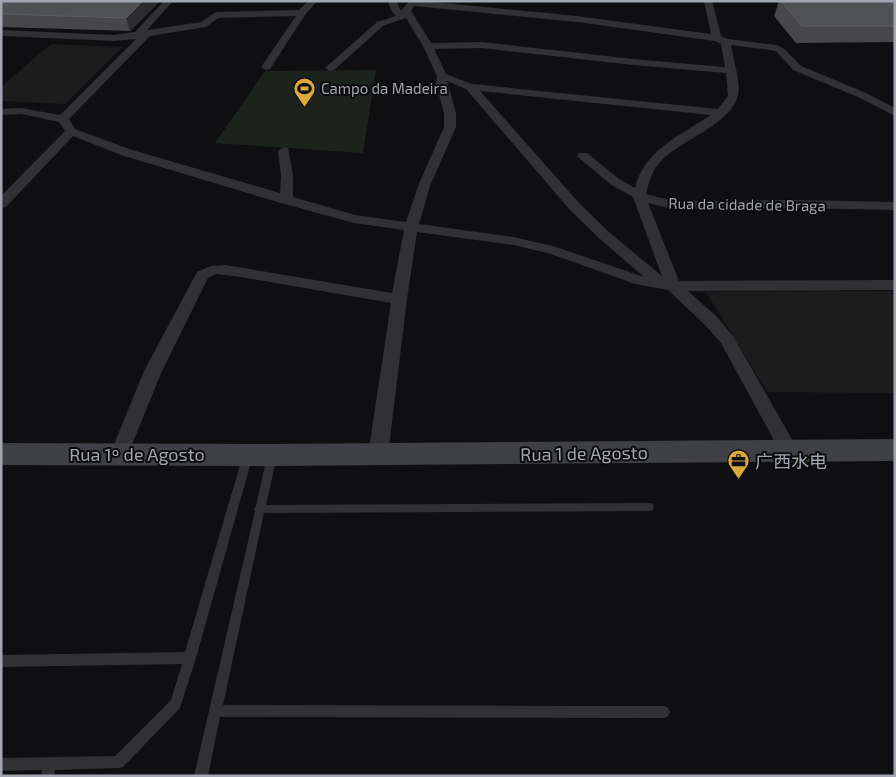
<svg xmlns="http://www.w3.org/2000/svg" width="896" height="777" font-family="'Exo 2','Noto Sans SC',sans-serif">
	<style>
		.built { fill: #1c1c1d }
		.green { fill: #1c231d }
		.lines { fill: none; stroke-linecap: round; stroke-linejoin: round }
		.service { fill: #313135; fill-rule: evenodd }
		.minor { fill: #313135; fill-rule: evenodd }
		.secondary { fill: #3f4045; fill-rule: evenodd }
		.wall { fill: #46464b }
		.shaded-wall { fill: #2c2c2f }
		.building { fill: #505156; stroke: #5d5e64 }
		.labels { text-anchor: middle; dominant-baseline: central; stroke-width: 4; stroke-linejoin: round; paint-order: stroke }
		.far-poi-label { font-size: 15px; fill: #a2a6b0; stroke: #0b0a0b; text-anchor: start }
		.far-street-label { font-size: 15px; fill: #a2a6b0; stroke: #0b0a0b }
		.street-label { font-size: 18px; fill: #a2a6b0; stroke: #0b0a0b }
		.poi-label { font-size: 18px; fill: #a2a6b0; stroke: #0b0a0b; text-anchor: start }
	</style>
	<rect width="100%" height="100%" fill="#0f0f11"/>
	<g class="built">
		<polygon points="51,44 123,47 65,104 1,101 1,87"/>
		<polygon points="895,291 895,393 767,392 706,292"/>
	</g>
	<polygon class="green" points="376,70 363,153 215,143 265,71"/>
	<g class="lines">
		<g class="service">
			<polygon points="248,451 251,452 253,455 196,658 180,708 123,767 118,768 55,770 54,776 41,776 42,770 1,771 1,758 115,756 171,700 182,664 1,667 1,655 185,652 243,455 245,452"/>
			<polygon points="272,452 275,453 277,456 266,505 649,503 653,504 654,507 653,510 649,511 264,513 223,705 664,706 668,708 670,712 668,716 664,718 220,717 208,776 194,776 255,511 254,509 256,506 267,456 269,453"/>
		</g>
		<path class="minor" d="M164 1H173L147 30 201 22 216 12 299 10 308 1H317L305 15 270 69 266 70 261 67 296 16 218 18 206 27 150 36 69 119 75 129 129 149 280 193 281 175 278 151 284 147 288 148 293 175V197L355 215 406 222 418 186 444 127V113L436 84 437 76 423 46 406 18 383 26 334 70 330 71 325 68 377 22 396 16 391 10 388 1H396L401 11 409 1H422L577 16 711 34 704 1H712L721 36 728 39 776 45 783 48 801 66 866 93 895 108V116L858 97 793 70 777 52 771 50 731 45C733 58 741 83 738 95 732 124 680 140 660 162 652 171 649 182 646 194L673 201 796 200 895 202V210L796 208 673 209 648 203 679 281 895 280V290L688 291 717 317 733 336 798 450 796 455 789 458 782 455 721 343 705 325 668 290 635 284 551 254 514 245 417 232 407 299 388 455 385 460 378 463 371 460 368 455 391 303 241 277 216 274 208 278 162 371 126 459 119 462 112 459 110 454 144 371 197 272 211 266 226 265 392 293 404 230 354 223 281 203 121 155 73 136 6 207 1 208V196L65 131 59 122 21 114 1 115V109L21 108 60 115 136 39 114 41 1 36V30L114 35 135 32ZM414 6 577 22 715 41 721 44 725 67 633 59 482 42 431 43 411 11ZM482 48 633 65 726 73 728 96 718 109 472 84 446 74 434 49ZM447 81 466 89 570 210 600 239 644 277 556 247 514 237 419 224 430 186 456 127V113ZM480 91 711 115C681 135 644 150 635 188L619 179 587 153H579L577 156 610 184 633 197 662 276 610 233 580 204Z"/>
		<polygon class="secondary" points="895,439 895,461 272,466 1,465 1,443 272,444"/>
	</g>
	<g class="wall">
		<polygon points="1,1 160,1 130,31 1,27"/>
		<polygon points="779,1 895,1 895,42 796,43 774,16"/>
	</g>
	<polygon class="shaded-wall" points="143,1 160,1 130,31 126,18"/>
	<g class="building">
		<polygon points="1,1 143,1 126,18 1,14"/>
		<polygon points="781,1 895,1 895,26 802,26"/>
	</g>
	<defs>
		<symbol id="stadium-pin" viewBox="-11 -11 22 30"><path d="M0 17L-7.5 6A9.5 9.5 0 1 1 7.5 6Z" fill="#dda93b" stroke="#0b0a0b"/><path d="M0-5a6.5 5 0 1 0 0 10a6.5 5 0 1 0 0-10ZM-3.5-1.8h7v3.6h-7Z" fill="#111"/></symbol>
		<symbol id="office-pin" viewBox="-11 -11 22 30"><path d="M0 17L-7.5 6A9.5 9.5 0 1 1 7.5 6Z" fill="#dda93b" stroke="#0b0a0b"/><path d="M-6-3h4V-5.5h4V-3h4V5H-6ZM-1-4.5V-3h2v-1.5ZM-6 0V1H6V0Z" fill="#111"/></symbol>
	</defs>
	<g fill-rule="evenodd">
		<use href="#stadium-pin" x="292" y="76" width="25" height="34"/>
		<use href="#office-pin" x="726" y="448" width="25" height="34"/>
	</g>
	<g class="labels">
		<g class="far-poi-label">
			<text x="321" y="88">Campo da Madeira</text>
		</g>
		<g class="far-street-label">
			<text transform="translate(747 204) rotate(1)">Rua da cidade de Braga</text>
		</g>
		<g class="street-label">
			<text transform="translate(584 453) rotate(-1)">Rua 1 de Agosto</text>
			<text x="137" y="454">Rua 1º de Agosto</text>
		</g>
		<g class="poi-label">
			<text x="755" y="461">广西水电</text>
		</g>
	</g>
	<rect width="896" height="777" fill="none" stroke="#a2a6b0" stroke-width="5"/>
</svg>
